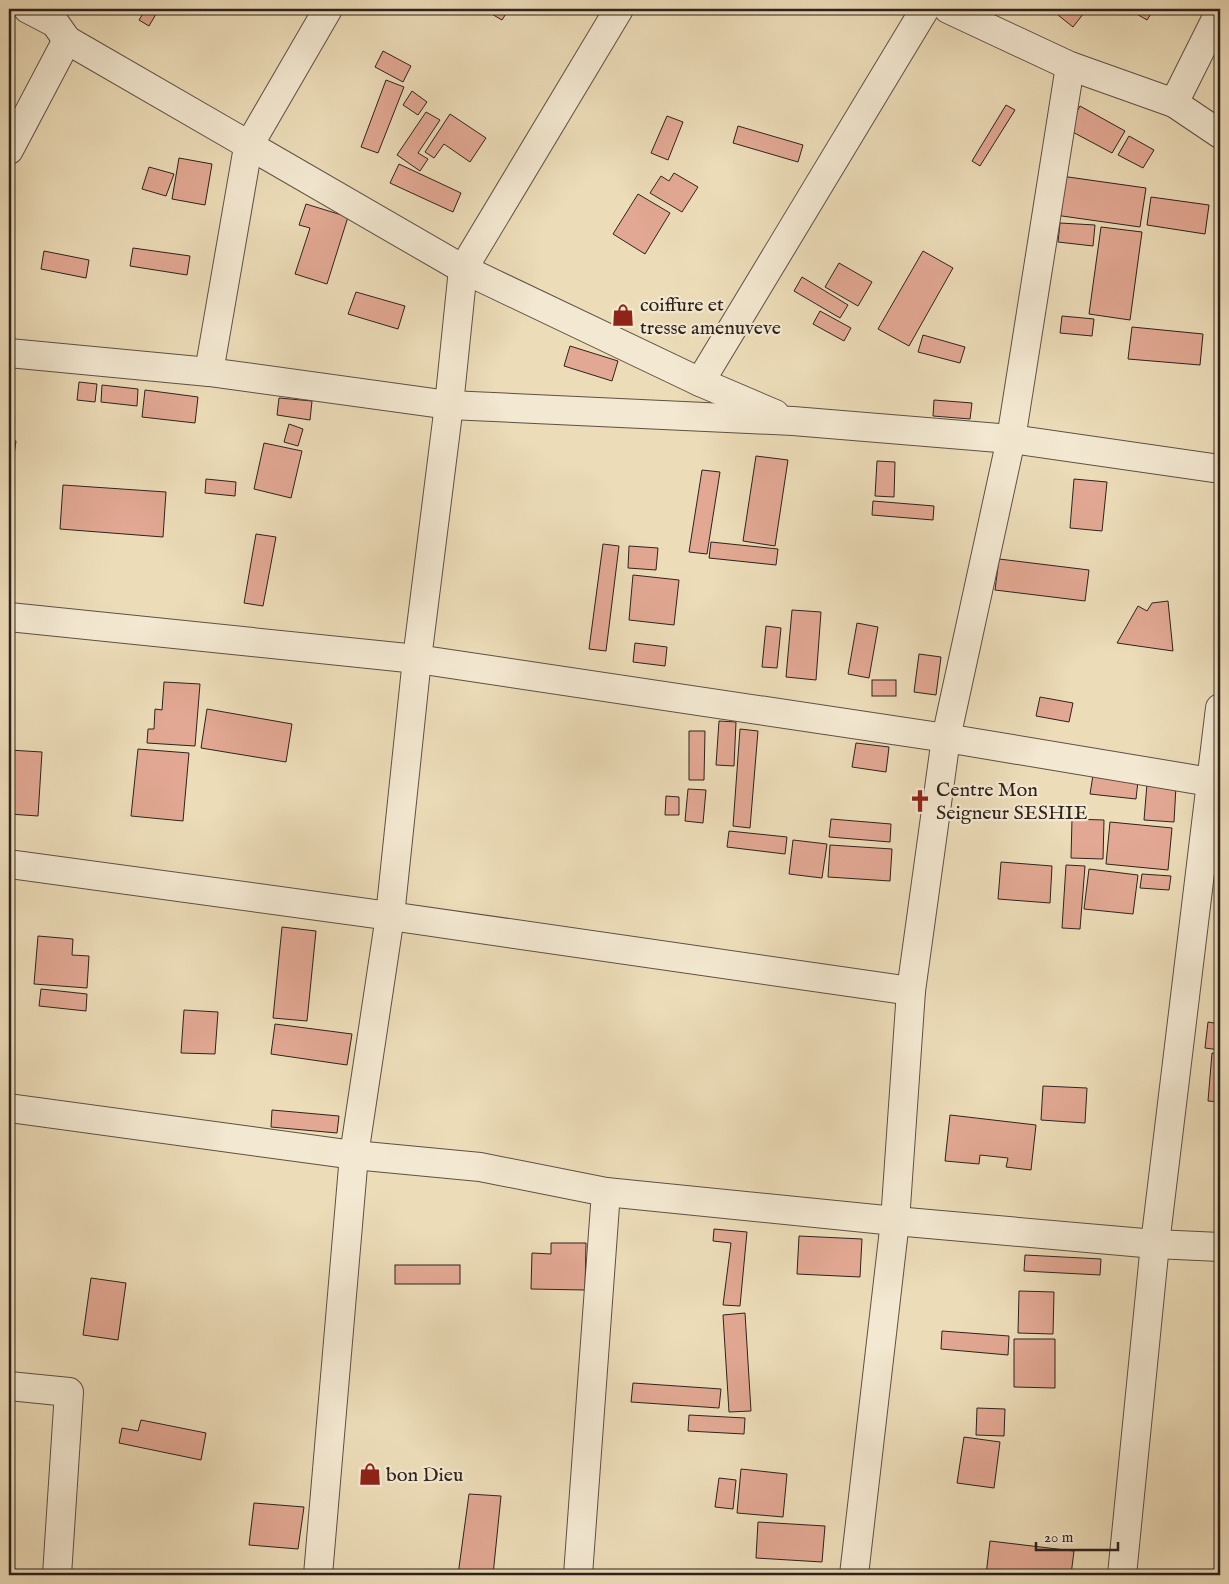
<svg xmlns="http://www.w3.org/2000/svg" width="1229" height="1584" viewBox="0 0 1229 1584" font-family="'IM FELL English',serif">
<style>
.building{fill:#e2a893;stroke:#2e221d}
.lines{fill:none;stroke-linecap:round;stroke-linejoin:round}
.minor-casing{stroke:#5e5044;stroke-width:30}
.minor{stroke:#f3e8d1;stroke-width:28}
.labels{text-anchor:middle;stroke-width:4.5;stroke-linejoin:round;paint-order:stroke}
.poi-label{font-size:20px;fill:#2e221d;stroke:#f3e8d1;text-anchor:start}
</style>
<rect width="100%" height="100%" fill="#ecdcb8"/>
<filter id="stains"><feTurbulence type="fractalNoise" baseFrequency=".004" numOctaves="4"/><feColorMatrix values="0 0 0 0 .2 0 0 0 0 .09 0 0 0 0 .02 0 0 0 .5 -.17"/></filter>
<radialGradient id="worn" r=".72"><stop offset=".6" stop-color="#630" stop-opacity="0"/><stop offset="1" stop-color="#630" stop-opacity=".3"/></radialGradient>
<g class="building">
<polygon points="146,9 159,9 149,26 139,20"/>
<polygon points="483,9 509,9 502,20"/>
<polygon points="1063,9 1087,9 1073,27 1058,15"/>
<polygon points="1128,9 1154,9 1147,20"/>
<polygon points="383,51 411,66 403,82 375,67"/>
<polygon points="386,80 404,87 378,153 361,147"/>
<polygon points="412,91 427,102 418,115 403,105"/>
<polygon points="1006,105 1015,110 980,166 972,161"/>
<polygon points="1080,106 1125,131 1112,153 1067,129"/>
<polygon points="426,112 440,120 418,153 428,159 420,171 397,155"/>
<polygon points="450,114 486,138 470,162 444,144 434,158 425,152"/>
<polygon points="667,116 683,122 668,160 651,153"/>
<polygon points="738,126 803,145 798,162 733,143"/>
<polygon points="1129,136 1154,150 1143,168 1118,155"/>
<polygon points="179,158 212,164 205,205 172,199"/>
<polygon points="399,164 461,193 453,212 390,183"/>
<polygon points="149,167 174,174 166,196 142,189"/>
<polygon points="674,173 698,187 682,212 650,193 661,176 669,181"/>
<polygon points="1061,176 1146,188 1140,227 1055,215"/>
<polygon points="638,194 670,213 645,254 613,234"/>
<polygon points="1151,197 1209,205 1205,234 1147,225"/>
<polygon points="306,204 348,217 327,284 295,274 310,228 299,225"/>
<polygon points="1060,223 1095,225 1093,246 1058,242"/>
<polygon points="1101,227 1142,232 1130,320 1089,314"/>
<polygon points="133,248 190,256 187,275 130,266"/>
<polygon points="44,251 89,260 86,278 41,269"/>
<polygon points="923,251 953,268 909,346 878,329"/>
<polygon points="839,263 872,282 858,306 825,287"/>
<polygon points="802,277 848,305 840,318 794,291"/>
<polygon points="356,292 405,306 398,329 348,314"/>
<polygon points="820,311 851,328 844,341 813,324"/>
<polygon points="1062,316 1094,319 1092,336 1060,333"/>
<polygon points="1132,327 1203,334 1200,365 1128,359"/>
<polygon points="923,335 965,347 960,363 918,352"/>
<polygon points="570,346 618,361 612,381 564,366"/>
<polygon points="79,382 97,384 95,402 77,400"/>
<polygon points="102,385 138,389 137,406 101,402"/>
<polygon points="145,390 198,397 195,423 142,417"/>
<polygon points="279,398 312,401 310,420 277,415"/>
<polygon points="934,400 972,403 970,419 933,416"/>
<polygon points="289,424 303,429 298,446 284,442"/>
<polygon points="9,440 16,441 11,477 9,477"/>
<polygon points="264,443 302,451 291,498 254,489"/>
<polygon points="756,456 788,460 775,546 743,541"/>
<polygon points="877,461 895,462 894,497 875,496"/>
<polygon points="702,470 720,472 707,554 689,552"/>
<polygon points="206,479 236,482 235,496 205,493"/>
<polygon points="1074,479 1107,482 1102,531 1070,528"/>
<polygon points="63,485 166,492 163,537 60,529"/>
<polygon points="873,501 934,506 933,520 872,515"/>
<polygon points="256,534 276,537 263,606 244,603"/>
<polygon points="711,542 778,549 776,565 709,558"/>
<polygon points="603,544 619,546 606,651 589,649"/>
<polygon points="629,546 658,548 656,570 628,568"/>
<polygon points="999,559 1089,570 1085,601 995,590"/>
<polygon points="633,575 679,580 674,625 629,620"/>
<polygon points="1168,601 1173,651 1117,643 1138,606 1147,611 1152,603"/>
<polygon points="792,610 821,612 816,680 786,677"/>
<polygon points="857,623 878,627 869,678 848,674"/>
<polygon points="766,626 781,628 777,668 762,667"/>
<polygon points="635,643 667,647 665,666 633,662"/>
<polygon points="919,654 941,657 936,695 914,692"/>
<rect x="872" y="680" width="24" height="16"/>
<polygon points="164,682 200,684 195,746 147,743 148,729 154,729 155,709 162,710"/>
<polygon points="1040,697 1073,703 1069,722 1036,716"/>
<polygon points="207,709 292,724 286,762 201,748"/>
<polygon points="719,721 736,722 734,766 716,765"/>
<polygon points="740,729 758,731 750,828 733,826"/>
<polygon points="689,731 705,731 704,780 689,780"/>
<polygon points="856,743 889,747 886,772 852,767"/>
<polygon points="138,749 189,753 183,821 131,816"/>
<polygon points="9,750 42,752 38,816 9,814"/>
<polygon points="1093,775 1138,781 1136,799 1090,794"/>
<polygon points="1147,784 1176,786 1174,822 1144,820"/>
<polygon points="688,789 706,790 703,823 685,821"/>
<polygon points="666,796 679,797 679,815 665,815"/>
<polygon points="831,819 891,824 890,842 829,837"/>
<polygon points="1072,819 1104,820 1103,859 1071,858"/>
<polygon points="1110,822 1172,828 1168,870 1106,864"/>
<polygon points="729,831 787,837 785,854 727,847"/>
<polygon points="793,840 827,844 822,878 789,874"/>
<polygon points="830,845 892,849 890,881 828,877"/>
<polygon points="1001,862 1052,866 1050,903 998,899"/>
<polygon points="1066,865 1085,866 1080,929 1062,928"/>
<polygon points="1089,869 1138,875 1133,914 1084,909"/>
<polygon points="1142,874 1171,876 1169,890 1140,888"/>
<polygon points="282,927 316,931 307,1021 273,1018"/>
<polygon points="38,936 73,939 72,955 89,956 87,988 34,984"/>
<polygon points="41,989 87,994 86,1011 39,1006"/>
<polygon points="184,1010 218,1012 215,1054 181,1053"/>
<polygon points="1208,1022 1220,1024 1220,1050 1205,1048"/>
<polygon points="275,1024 352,1034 347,1065 271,1054"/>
<polygon points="1212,1053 1220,1054 1220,1102 1208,1101"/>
<polygon points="1043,1086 1087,1088 1085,1123 1041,1120"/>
<polygon points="272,1110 339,1116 337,1133 271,1127"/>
<polygon points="950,1115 1036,1125 1031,1170 1006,1167 1008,1158 980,1155 979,1164 945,1161"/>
<polygon points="714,1229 747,1232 740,1306 723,1305 731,1243 713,1241"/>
<polygon points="799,1236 862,1239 860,1277 797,1274"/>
<polygon points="551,1243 586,1243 585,1290 531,1289 532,1253 551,1254"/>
<polygon points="1025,1255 1101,1259 1100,1275 1024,1271"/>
<rect x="395" y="1265" width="65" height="19"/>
<polygon points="91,1278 126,1283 118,1340 83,1335"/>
<polygon points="1019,1291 1054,1292 1053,1334 1018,1333"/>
<polygon points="745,1313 751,1411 729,1412 723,1315"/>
<polygon points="942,1331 1009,1336 1008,1355 941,1349"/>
<polygon points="1014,1339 1055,1339 1055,1388 1014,1387"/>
<polygon points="633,1383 721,1389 719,1408 631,1402"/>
<polygon points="977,1408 1005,1409 1004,1436 976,1435"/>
<polygon points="689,1415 745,1418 744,1434 688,1431"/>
<polygon points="141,1420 206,1433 201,1460 119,1443 122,1428 138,1431"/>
<polygon points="964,1437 1000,1442 994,1488 957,1483"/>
<polygon points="741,1469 787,1474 783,1517 737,1513"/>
<polygon points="719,1478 736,1480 733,1509 715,1507"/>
<polygon points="469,1494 501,1496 493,1575 458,1575"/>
<polygon points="254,1503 304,1507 298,1549 249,1545"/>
<polygon points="1217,1521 1220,1521 1220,1575 1214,1575"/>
<polygon points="758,1522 825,1526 822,1562 756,1558"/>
<polygon points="990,1541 1074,1551 1071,1575 986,1575"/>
</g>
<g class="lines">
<defs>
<g id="minor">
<polyline points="28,9 55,23 67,40 463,269 700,382 775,414"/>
<polyline points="948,9 1070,66 1174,103 1220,134"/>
<polyline points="1174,103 1220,11"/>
<polyline points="9,150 67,40"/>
<polyline points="9,353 209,372 449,405 793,421 1011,439 1220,469"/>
<polyline points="209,372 248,147 328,9"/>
<polyline points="700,382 925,9"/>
<polyline points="9,617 417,659 946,738 1210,782"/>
<polyline points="9,864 390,916 911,991"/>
<polyline points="9,1108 354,1155 480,1167 606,1192 895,1221 1155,1244 1220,1247"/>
<polyline points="9,1386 69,1392 57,1575"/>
<polyline points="318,1575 354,1155 390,916 417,659 449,405 463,269 619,9"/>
<polyline points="578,1575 606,1192"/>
<polyline points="854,1575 895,1221 911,991 946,738 1011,439 1070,66"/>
<polyline points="1122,1575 1155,1244 1220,708"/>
</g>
</defs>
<use href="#minor" class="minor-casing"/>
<use href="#minor" class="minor"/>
</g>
<defs>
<symbol id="shop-bare" viewBox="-9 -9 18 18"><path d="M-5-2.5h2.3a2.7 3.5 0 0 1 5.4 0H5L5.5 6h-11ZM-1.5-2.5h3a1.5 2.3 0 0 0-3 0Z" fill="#8f2418" stroke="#f3e8d1" stroke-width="2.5" paint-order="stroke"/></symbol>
<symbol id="church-bare" viewBox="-9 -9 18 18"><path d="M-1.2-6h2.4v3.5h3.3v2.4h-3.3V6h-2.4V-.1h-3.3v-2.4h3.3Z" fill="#8f2418" stroke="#f3e8d1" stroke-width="2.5" paint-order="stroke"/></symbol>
</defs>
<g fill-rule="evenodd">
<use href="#shop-bare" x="607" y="299" width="32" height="32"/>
<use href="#church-bare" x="904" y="785" width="32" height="32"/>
<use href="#shop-bare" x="354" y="1458" width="32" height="32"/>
</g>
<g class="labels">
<g class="poi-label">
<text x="640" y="311">coiffure et<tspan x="640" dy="23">tresse amenuveve</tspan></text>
<text x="936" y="796">Centre Mon<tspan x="936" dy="23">Seigneur SESHIE</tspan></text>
<text x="386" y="1481">bon Dieu</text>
</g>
</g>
<rect width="1229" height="1584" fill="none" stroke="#ecdcb8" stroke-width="30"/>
<rect x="10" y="10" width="1209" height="1564" fill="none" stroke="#2e221d" stroke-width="2.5"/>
<rect x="15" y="15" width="1199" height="1554" fill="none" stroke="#2e221d"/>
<path d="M1036 1542v8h82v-8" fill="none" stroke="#2e221d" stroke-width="2.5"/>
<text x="1044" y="1542" font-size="15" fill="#2e221d" stroke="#f3e8d1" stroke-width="4" paint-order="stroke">20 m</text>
<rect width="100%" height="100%" filter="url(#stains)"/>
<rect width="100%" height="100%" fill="url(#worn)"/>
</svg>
